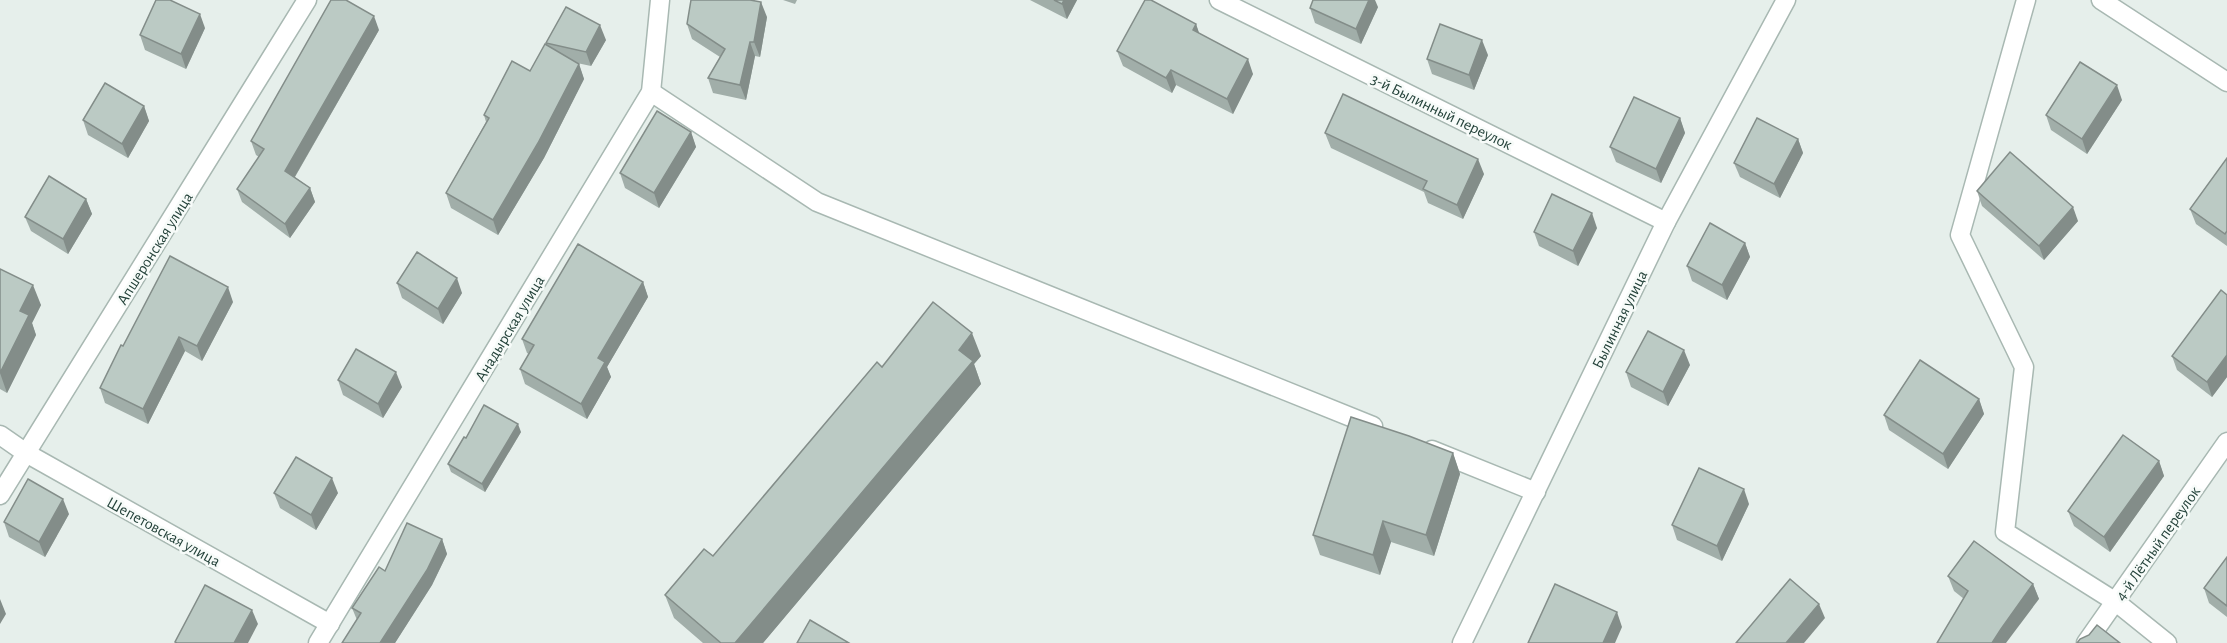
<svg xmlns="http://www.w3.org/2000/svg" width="2227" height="643" viewBox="0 0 2227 643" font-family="'Alegreya Sans',sans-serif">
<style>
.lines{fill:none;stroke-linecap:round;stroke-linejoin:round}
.minor-casing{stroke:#a8b8b2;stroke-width:21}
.minor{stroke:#fff;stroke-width:18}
.wall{fill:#a1aea9}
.shaded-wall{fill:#838d89}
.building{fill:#bbcac4;stroke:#838d89;stroke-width:1.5}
.labels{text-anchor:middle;stroke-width:5;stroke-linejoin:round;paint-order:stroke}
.street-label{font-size:16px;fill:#24423a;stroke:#f7fbf9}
</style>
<rect width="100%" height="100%" fill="#e6efeb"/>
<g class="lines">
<defs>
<g id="minor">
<polyline points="1219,0 1666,222"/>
<polyline points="2026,0 1960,235 2024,367 2005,532 2116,602 2167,643"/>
<polyline points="2101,0 2227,82"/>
<polyline points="651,92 817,202 1373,426"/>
<polyline points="0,435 26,453 330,624"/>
<polyline points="1432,450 1536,492"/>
<polyline points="0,495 307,0"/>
<polyline points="318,643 651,92 660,0"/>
<polyline points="1462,643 1666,222 1786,0"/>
<polyline points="2086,643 2227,442"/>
</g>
</defs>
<use href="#minor" class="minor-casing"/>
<use href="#minor" class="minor"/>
</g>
<g class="wall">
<polygon points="783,0 797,0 795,4"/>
<polygon points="1030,0 1077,0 1067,19"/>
<polygon points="1378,7 1361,44 1315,23 1310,8"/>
<polygon points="767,17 760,57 755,56 746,100 713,93 708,78 720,57 692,39 687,24"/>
<polygon points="1196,24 1199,33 1253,74 1233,114 1176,85 1172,93 1123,66 1117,51"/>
<polygon points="205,28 186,69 145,50 140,35"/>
<polygon points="379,30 295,177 310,188 315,202 290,238 242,202 237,189 259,157 256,155 251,141"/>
<polygon points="606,40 591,66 577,63 579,64 584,79 544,158 498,235 451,208 446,193 486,122 484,115 530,71 546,45 546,43"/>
<polygon points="1488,55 1474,90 1432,74 1427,59"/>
<polygon points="2122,100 2087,154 2051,130 2046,115"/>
<polygon points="144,106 149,121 128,158 88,135 83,120"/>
<polygon points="1680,118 1685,133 1661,183 1616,162 1610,147"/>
<polygon points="691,132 696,147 659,208 625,188 620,173"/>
<polygon points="1325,133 1484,174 1463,219 1428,203 1424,192 1331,148"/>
<polygon points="1798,139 1803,153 1780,198 1740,177 1734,163"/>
<polygon points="2227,158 2227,246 2196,224 2190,209"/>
<polygon points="1977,191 2078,221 2044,260 1982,206"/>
<polygon points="86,199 92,214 68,254 31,231 25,217"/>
<polygon points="1597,228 1578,266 1539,246 1534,232"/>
<polygon points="1745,243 1750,257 1727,300 1692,281 1687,266"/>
<polygon points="0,269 41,305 32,323 36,335 7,393 0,389"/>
<polygon points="643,282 648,297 607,367 611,377 587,419 525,384 520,369 529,354 527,353 522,339"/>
<polygon points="397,283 462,293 443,324 402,298"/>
<polygon points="2227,295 2227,377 2212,397 2177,370 2172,356"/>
<polygon points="233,302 202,361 185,351 148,424 105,403 100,388 123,346"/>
<polygon points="981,356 974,364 981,384 763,643 703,643 674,618 665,595 713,556 882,367"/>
<polygon points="1690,365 1668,406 1631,387 1626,372"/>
<polygon points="338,380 402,387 383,418 343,395"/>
<polygon points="1979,399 1984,414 1948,469 1889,430 1884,415"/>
<polygon points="521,432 485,492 451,472 448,464 466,438"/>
<polygon points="1453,453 1460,474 1434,556 1391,542 1380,575 1320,555 1313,535"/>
<polygon points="2159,461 2164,476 2110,552 2074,526 2068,511"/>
<polygon points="274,493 338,493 316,530 280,508"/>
<polygon points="1749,504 1722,561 1677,540 1672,525"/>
<polygon points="69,514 45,557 9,537 4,522"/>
<polygon points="442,539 447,554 432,585 395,643 342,643 357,620 352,608 385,571"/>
<polygon points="2227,557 2227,617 2209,603 2204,588"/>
<polygon points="1948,576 2033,584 2039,599 1964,599 1954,591"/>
</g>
<g class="shaded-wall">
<polygon points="1064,0 1077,0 1067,19 1062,4"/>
<polygon points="1369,0 1375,0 1378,7 1361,44 1356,29"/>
<polygon points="761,2 767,17 760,57 754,42"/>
<polygon points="200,14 205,28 186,69 181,54"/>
<polygon points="374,16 379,30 290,185 285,171"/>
<polygon points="1196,24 1201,39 1193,30"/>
<polygon points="600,25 606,40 591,66 586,52"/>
<polygon points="1482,40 1488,55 1474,90 1469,75"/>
<polygon points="750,42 755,56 746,100 740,85"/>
<polygon points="1248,59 1253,74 1233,114 1227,99"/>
<polygon points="579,64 584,79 544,158 498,235 493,220"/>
<polygon points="1171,70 1176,85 1172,93 1166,78"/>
<polygon points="2117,85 2122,100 2087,154 2082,139"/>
<polygon points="144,106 149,121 128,158 122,144"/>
<polygon points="1680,118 1685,133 1661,183 1656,169"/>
<polygon points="691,132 696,147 659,208 654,193"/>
<polygon points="1798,139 1803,153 1780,198 1774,184"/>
<polygon points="1478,159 1484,174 1463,219 1457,205"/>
<polygon points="310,188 315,202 290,238 285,224"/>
<polygon points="86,199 92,214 68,254 63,239"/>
<polygon points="2073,207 2078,221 2044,260 2039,246"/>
<polygon points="1592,213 1597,228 1578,266 1573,251"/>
<polygon points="1745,243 1750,257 1727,300 1722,285"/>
<polygon points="457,278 462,293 443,324 438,309"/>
<polygon points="643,282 648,297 607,367 611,377 587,419 581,404 598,358"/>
<polygon points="33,285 41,305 32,323 36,335 7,393 0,373 20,311"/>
<polygon points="228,287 233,302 202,361 197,346"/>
<polygon points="972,333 981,356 974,364 981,384 763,643 735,643"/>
<polygon points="179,337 185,351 148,424 143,409"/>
<polygon points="1684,350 1690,365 1668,406 1663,392"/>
<polygon points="2227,355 2227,377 2212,397 2207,382"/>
<polygon points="396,372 402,387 383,418 378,404"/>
<polygon points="1979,399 1984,414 1948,469 1943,454"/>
<polygon points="518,424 521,432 485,492 482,484"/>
<polygon points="1453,453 1460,474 1434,556 1426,535"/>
<polygon points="2159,461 2164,476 2110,552 2104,537"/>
<polygon points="332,478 338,493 316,530 311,515"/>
<polygon points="1744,489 1749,504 1722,561 1717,546"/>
<polygon points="63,499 69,514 45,557 39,542"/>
<polygon points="1383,521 1391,542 1380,575 1373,555"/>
<polygon points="442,539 447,554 432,585 395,643 380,643"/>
<polygon points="2033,584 2039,599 2006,643 1992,643 2001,629"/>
<polygon points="0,599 6,614 0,624"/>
<polygon points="1819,604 1825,618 1804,643 1786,643"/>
<polygon points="252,610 258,624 248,643 234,643"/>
<polygon points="1617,612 1622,627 1615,643 1603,643"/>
</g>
<g class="building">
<polygon points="156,0 170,0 200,14 181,54 140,35"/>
<polygon points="331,0 346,0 374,16 285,171 310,188 285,224 237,189 264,149 251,141"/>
<polygon points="691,0 750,0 761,2 754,42 750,42 740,85 708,78 725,49 687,24"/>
<polygon points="1054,0 1064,0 1062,4"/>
<polygon points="1145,0 1151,0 1196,24 1193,30 1248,59 1227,99 1171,70 1166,78 1117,51"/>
<polygon points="1313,0 1369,0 1356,29 1310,8"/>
<polygon points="566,7 600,25 586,52 546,43"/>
<polygon points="1440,24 1482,40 1469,75 1427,59"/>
<polygon points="545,44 579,64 538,143 493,220 446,193 489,118 484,115 512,61 530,71"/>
<polygon points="2080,62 2117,85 2082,139 2046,115"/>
<polygon points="105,83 144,106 122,144 83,120"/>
<polygon points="1343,94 1478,159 1457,205 1423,189 1427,181 1325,133"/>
<polygon points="1634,97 1680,118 1656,169 1610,147"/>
<polygon points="657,111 691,132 654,193 620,173"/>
<polygon points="1757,118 1798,139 1774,184 1734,163"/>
<polygon points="2010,152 2073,207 2039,246 1977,191"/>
<polygon points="2227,158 2227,231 2225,234 2190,209"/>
<polygon points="49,176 86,199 63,239 25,217"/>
<polygon points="1552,194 1592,213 1573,251 1534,232"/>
<polygon points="1710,223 1745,243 1722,285 1687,266"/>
<polygon points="578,244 643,282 598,358 605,362 581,404 520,369 534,345 522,339"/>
<polygon points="417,252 457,278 438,309 397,283"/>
<polygon points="170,256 228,287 197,346 179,337 143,409 100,388 121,345 123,346"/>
<polygon points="0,269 33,285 20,311 29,315 0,373"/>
<polygon points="2221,290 2227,295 2227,355 2207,382 2172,356"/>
<polygon points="933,302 972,333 959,350 973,361 735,643 721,643 665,595 704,549 713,556 877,362 882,367"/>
<polygon points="1648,331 1684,350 1663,392 1626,372"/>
<polygon points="356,349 396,372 378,404 338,380"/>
<polygon points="1920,360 1979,399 1943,454 1884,415"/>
<polygon points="484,405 518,424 482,484 448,464 464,437 466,438"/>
<polygon points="1351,417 1409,436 1453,453 1426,535 1383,521 1373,555 1313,535"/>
<polygon points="2123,435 2159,461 2104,537 2068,511"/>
<polygon points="296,457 332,478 311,515 274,493"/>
<polygon points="1699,468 1744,489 1717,546 1672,525"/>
<polygon points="28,479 63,499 39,542 4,522"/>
<polygon points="407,523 442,539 427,570 380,643 342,643 361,613 352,608 379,567 385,571"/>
<polygon points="1974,541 2033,584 2001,629 1992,643 1937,643 1968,591 1948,576"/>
<polygon points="2227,557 2227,606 2204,588"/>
<polygon points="1790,579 1819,604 1786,643 1736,643"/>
<polygon points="1555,584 1617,612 1603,643 1528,643"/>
<polygon points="205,585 252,610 234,643 177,643 175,642"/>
<polygon points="810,620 849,643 797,643"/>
<polygon points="2097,625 2120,643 2077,643 2080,639 2089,635"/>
</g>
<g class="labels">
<g class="street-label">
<text transform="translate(1442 111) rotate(26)" y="6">3-й Былинный переулок</text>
<text transform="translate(154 248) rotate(-58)" y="6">Апшеронская улица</text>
<text transform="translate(1619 319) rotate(-64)" y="6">Былинная улица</text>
<text transform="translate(509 328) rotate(-59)" y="6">Анадырская улица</text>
<text transform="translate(164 531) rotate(29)" y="6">Шепетовская улица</text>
<text transform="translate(2157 543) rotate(-55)" y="6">4-й Лётный переулок</text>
</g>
</g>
</svg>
